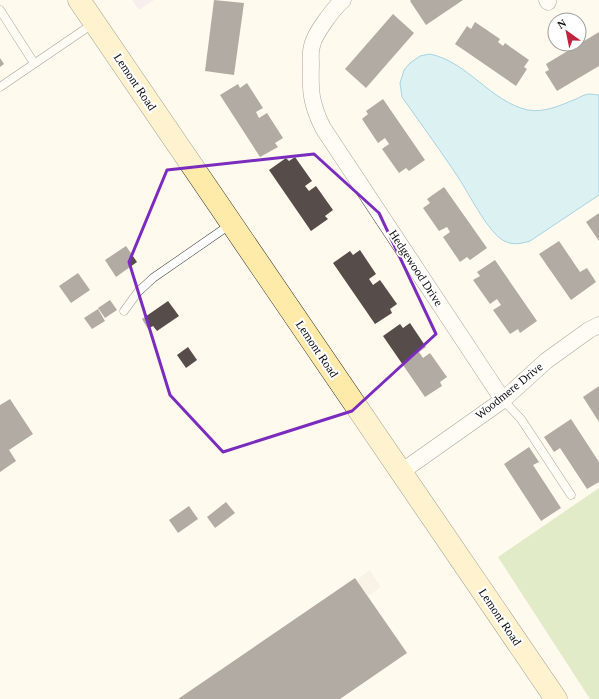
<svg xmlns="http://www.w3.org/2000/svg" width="599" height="699" viewBox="0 0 599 699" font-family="Georgia,serif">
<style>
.industrial{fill:#eae2ec}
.forest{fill:#beda97}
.plaza{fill:#efe8dd}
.water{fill:#b2e6f6;stroke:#39a5ce}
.building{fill:#564d4a}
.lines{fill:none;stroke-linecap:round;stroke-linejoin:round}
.lane-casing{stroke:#404040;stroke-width:9}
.street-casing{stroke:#404040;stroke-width:17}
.secondary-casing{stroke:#2f2f2f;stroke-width:23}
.lane{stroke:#fff;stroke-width:8}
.street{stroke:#fff;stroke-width:16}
.secondary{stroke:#ffeba9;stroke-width:22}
.marked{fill:none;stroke:#7b2cbf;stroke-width:3;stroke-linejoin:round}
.labels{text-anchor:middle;stroke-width:4;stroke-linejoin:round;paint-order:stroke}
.street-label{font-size:12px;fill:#0d0d0d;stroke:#fff}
</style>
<rect width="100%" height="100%" fill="#fff9ee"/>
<polygon class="industrial" points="132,0 154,0 139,10"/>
<polygon class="forest" points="599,488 599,699 590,699 498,557"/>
<polygon class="plaza" points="370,570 381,587 368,596 357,580"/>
<path class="water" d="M430 54C468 62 491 102 528 110 545 113 561 105 576 99 580 97 585 94 590 94 593 94 596 95 599 95V195L530 241C520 244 511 246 501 239 486 228 469 194 458 177 440 150 421 124 402 97L400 83 404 70 410 63 420 56Z"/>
<g class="building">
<polygon points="214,0 244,3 234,75 205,71"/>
<polygon points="411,0 463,0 426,25 410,1"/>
<polygon points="393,14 414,33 366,88 345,69"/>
<polygon points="475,22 500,39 498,42 503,46 505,43 529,60 524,67 527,69 516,86 455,44 467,26 471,29"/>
<polygon points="599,32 599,66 557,91 545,72 549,70 546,64"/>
<polygon points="0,58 4,64 0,67"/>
<polygon points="247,83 263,108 256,112 259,118 267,113 283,138 275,143 278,147 260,157 220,95 238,84 240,88"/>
<polygon points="383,99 425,160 409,171 406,168 399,173 382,149 389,144 385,138 378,143 362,119 368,114 366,111"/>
<polygon points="295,157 312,181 305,186 309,191 316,186 333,210 325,216 328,219 311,231 269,170 286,158 289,161"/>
<polygon points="444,187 487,248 470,260 467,257 460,262 443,237 450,232 447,227 439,231 423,208 430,203 427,199"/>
<polygon points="599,213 599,241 586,222"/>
<polygon points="559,241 580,272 587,268 596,282 571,300 539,254"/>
<polygon points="126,246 137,262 116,277 105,260"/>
<polygon points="360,250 376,274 369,279 373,285 380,280 397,304 390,309 392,313 375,324 333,263 350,251 353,255"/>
<polygon points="495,260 537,321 520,333 518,329 510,334 493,310 501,305 497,299 490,304 473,280 480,276 477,272"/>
<polygon points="78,273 90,290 71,303 59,286"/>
<polygon points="110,300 117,310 105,318 98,308"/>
<polygon points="168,301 179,316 157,331 153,326 148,329 142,319"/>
<polygon points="98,309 105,321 92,329 84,318"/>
<polygon points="410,323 426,347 419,352 423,358 430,353 447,377 440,382 442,386 425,397 383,336 400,324 403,328"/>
<polygon points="188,347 197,360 186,368 177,355"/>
<polygon points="599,386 599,422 583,397"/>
<polygon points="10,399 33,434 9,450 16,461 0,472 0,405"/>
<polygon points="571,419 599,462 599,482 587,489 560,448 554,452 544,437"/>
<polygon points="529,447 539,462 533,465 561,508 541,521 504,464"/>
<polygon points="226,502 235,513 215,528 207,517"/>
<polygon points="189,506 198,519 178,533 169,520"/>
<polygon points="355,578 407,653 340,699 178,699"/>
</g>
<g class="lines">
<defs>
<g id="lane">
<polyline points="0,10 34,63"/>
<polyline points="0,87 94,23"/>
<polyline points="124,311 138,292 153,278 231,224"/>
<polyline points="503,400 521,419 571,495"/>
</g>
<g id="street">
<path d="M343 0C334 8 314 34 312 46 310 52 311 59 311 65 310 91 311 104 323 128L503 400"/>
<polyline points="547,0 548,2"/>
<polyline points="401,472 503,400 546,361 589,330 599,325"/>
</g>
<polyline id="secondary" points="79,0 556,699"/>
</defs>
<use href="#lane" class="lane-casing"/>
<use href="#street" class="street-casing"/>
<use href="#secondary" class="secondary-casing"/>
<use href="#lane" class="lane"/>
<use href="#street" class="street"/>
<use href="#secondary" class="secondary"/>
</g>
<path d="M0 0H599V699H0ZM314 154 379 213 436 334 352 411 223 452 170 395 129 262 167 170Z" fill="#fff9ee" fill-opacity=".55" fill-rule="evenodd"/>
<path class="marked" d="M314 154 379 213 436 334 352 411 223 452 170 395 129 262 167 170Z"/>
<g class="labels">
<g class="street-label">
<text transform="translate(135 82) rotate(56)" y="4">Lemont Road</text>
<text transform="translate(416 268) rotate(57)" y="4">Hedgewood Drive</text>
<text transform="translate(317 349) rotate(56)" y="4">Lemont Road</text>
<text transform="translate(509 391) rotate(-39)" y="4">Woodmere Drive</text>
<text transform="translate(500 617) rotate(56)" y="4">Lemont Road</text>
</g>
</g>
<g transform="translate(567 32) rotate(327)"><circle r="19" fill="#ffffff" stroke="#9e9e9e"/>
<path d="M0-3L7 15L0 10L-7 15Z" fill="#be243f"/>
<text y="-6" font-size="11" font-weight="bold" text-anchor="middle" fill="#0d0d0d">N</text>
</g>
</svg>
